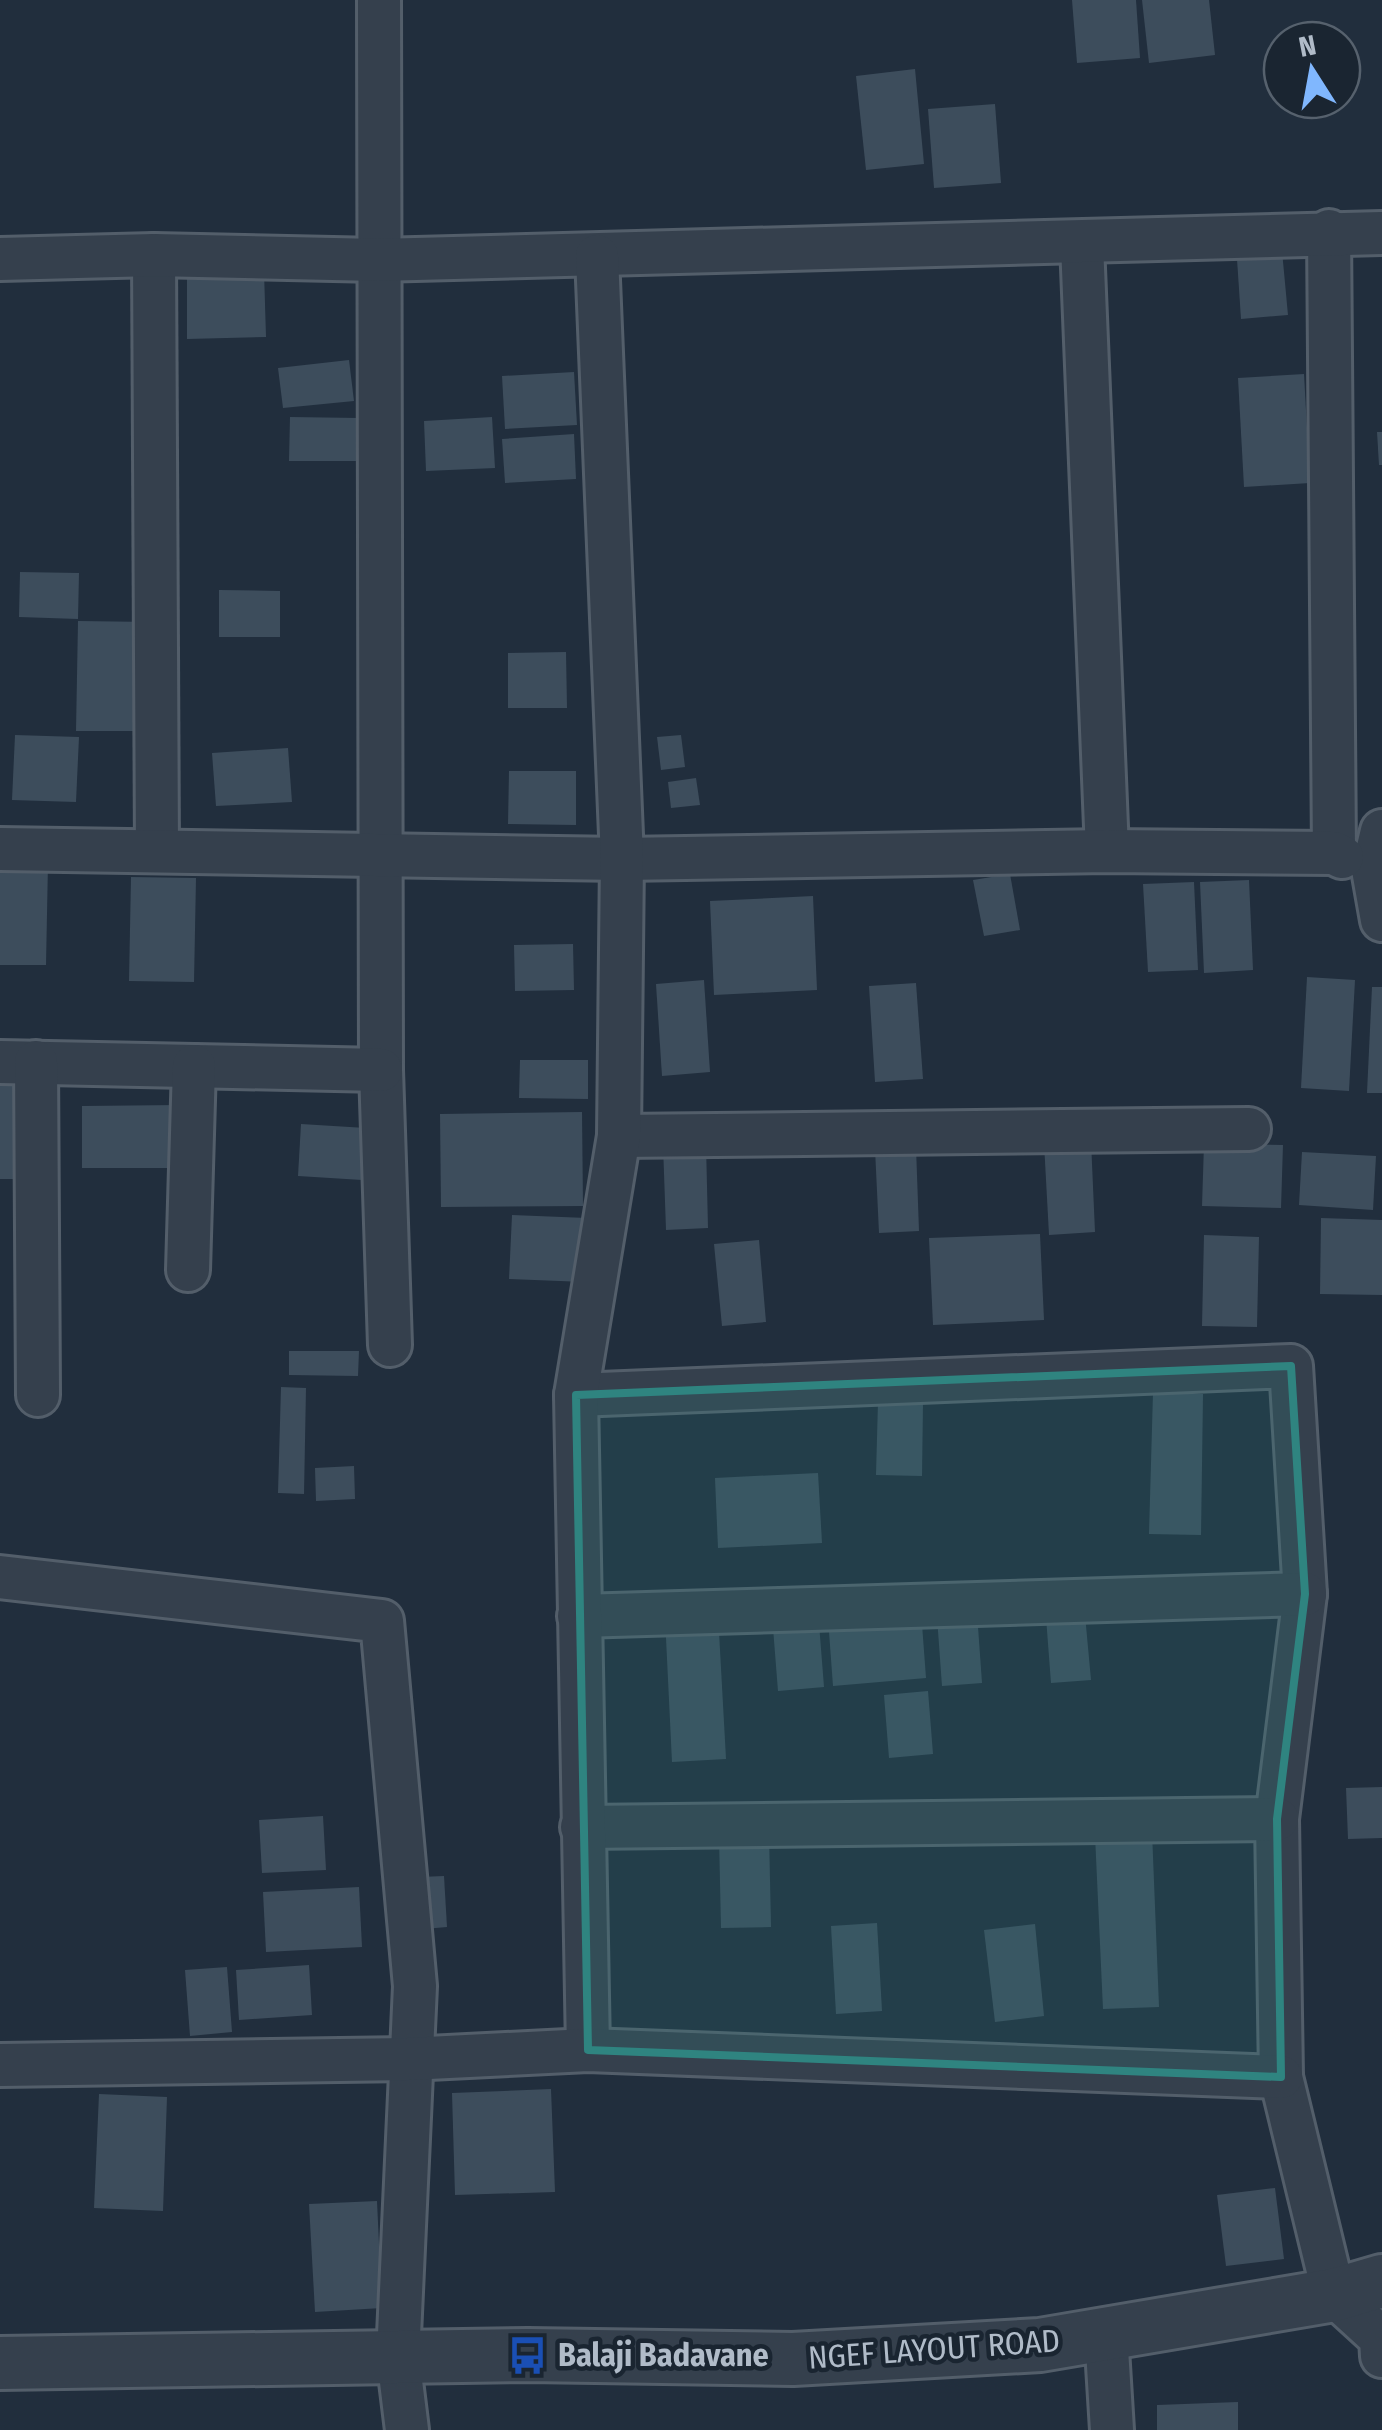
<svg xmlns="http://www.w3.org/2000/svg" width="1382" height="2430" viewBox="0 0 1382 2430" font-family="'Fira Sans Condensed',sans-serif">
<style>
.building{fill:#3d4d5c}
.lines{fill:none;stroke-linecap:round;stroke-linejoin:round}
.minor-casing{stroke:#535e6a;stroke-width:48}
.tertiary-casing{stroke:#535e6a;stroke-width:58}
.minor{stroke:#35404d;stroke-width:42}
.tertiary{stroke:#35404d;stroke-width:52}
.marked{fill:#2f8480;fill-opacity:0.2;stroke:#2f8480;stroke-width:8;stroke-linejoin:round}
.labels{text-anchor:middle;stroke-width:9;stroke-linejoin:round;paint-order:stroke}
.street-label{font-size:32px;fill:#b0bbc8;stroke:#1a2531}
.poi-label{font-size:32px;font-weight:bold;fill:#b0bbc8;stroke:#1a2531;text-anchor:start}
</style>
<rect width="100%" height="100%" fill="#212e3d"/>
<g class="building">
<polygon points="1072,0 1136,0 1140,58 1077,63"/>
<polygon points="1142,0 1209,0 1215,55 1149,63"/>
<polygon points="915,69 924,164 866,170 856,76"/>
<polygon points="995,104 1001,183 934,188 928,109"/>
<polygon points="1281,240 1288,315 1241,319 1236,244"/>
<polygon points="264,271 266,337 187,339 187,273"/>
<polygon points="349,360 354,401 283,408 278,368"/>
<polygon points="574,372 577,425 505,429 502,376"/>
<polygon points="1304,374 1310,483 1244,487 1238,378"/>
<polygon points="290,417 359,418 359,461 289,461"/>
<polygon points="492,417 495,468 426,471 424,421"/>
<polygon points="1377,432 1382,432 1382,465 1379,465"/>
<polygon points="574,434 576,479 505,483 502,439"/>
<polygon points="20,572 79,573 78,619 19,617"/>
<polygon points="219,590 280,591 280,637 219,637"/>
<polygon points="78,621 152,622 150,731 76,731"/>
<polygon points="566,652 567,708 508,708 508,653"/>
<polygon points="15,735 79,737 76,802 12,800"/>
<polygon points="681,735 685,767 661,770 657,737"/>
<polygon points="288,748 292,802 216,806 212,753"/>
<polygon points="509,771 576,771 576,825 508,824"/>
<polygon points="696,778 700,805 671,808 668,782"/>
<polygon points="0,862 48,863 46,965 0,965"/>
<polygon points="1010,874 1020,930 984,936 973,880"/>
<polygon points="131,877 196,878 194,982 129,981"/>
<polygon points="1249,880 1253,970 1204,973 1200,882"/>
<polygon points="1194,882 1198,970 1148,972 1143,884"/>
<polygon points="813,896 817,990 714,995 710,901"/>
<polygon points="573,944 574,990 515,991 514,945"/>
<polygon points="1307,977 1355,980 1349,1091 1301,1088"/>
<polygon points="704,980 710,1072 662,1076 656,984"/>
<polygon points="916,983 923,1079 875,1082 869,986"/>
<polygon points="1372,987 1382,987 1382,1093 1367,1093"/>
<polygon points="520,1060 588,1060 588,1099 519,1098"/>
<polygon points="18,1077 20,1179 0,1179 0,1078"/>
<polygon points="179,1105 179,1168 82,1168 82,1106"/>
<polygon points="582,1112 583,1206 441,1207 440,1114"/>
<polygon points="301,1124 366,1128 362,1180 298,1176"/>
<polygon points="1091,1141 1095,1232 1049,1235 1044,1143"/>
<polygon points="706,1144 708,1228 666,1230 663,1145"/>
<polygon points="1204,1144 1283,1145 1281,1208 1202,1206"/>
<polygon points="916,1147 919,1231 879,1233 875,1149"/>
<polygon points="1302,1152 1376,1156 1373,1210 1299,1205"/>
<polygon points="512,1215 587,1218 585,1282 509,1279"/>
<polygon points="1321,1218 1382,1220 1382,1295 1320,1294"/>
<polygon points="1040,1234 1044,1320 933,1325 929,1238"/>
<polygon points="1204,1235 1259,1237 1257,1327 1202,1326"/>
<polygon points="759,1240 766,1322 722,1326 714,1244"/>
<polygon points="289,1351 359,1351 358,1376 289,1375"/>
<polygon points="281,1387 306,1388 304,1494 278,1493"/>
<polygon points="1153,1393 1203,1394 1201,1535 1149,1534"/>
<polygon points="878,1402 923,1402 922,1476 876,1475"/>
<polygon points="354,1466 355,1499 316,1501 315,1468"/>
<polygon points="818,1473 822,1543 718,1548 715,1478"/>
<polygon points="818,1611 824,1687 778,1691 772,1615"/>
<polygon points="921,1611 926,1678 833,1686 828,1618"/>
<polygon points="977,1613 982,1683 942,1686 937,1617"/>
<polygon points="718,1614 726,1759 672,1762 665,1617"/>
<polygon points="1085,1615 1091,1680 1051,1683 1046,1617"/>
<polygon points="928,1691 933,1754 889,1758 884,1695"/>
<polygon points="1382,1787 1382,1838 1348,1839 1346,1788"/>
<polygon points="323,1816 326,1870 262,1873 259,1820"/>
<polygon points="1152,1832 1159,2007 1103,2009 1095,1835"/>
<polygon points="769,1834 771,1927 721,1928 719,1836"/>
<polygon points="444,1876 447,1927 424,1929 420,1877"/>
<polygon points="359,1887 362,1947 266,1952 263,1892"/>
<polygon points="877,1923 882,2011 836,2014 831,1926"/>
<polygon points="1035,1924 1044,2016 995,2022 984,1930"/>
<polygon points="309,1965 312,2015 239,2020 236,1970"/>
<polygon points="227,1967 232,2032 190,2036 185,1970"/>
<polygon points="551,2089 555,2192 455,2195 452,2093"/>
<polygon points="99,2094 167,2097 163,2211 94,2208"/>
<polygon points="1275,2188 1284,2259 1226,2266 1217,2195"/>
<polygon points="377,2201 382,2308 315,2312 309,2204"/>
<polygon points="1238,2402 1238,2430 1157,2430 1157,2405"/>
</g>
<g class="lines">
<defs>
<g id="minor">
<polyline points="379,0 381,1070 390,1345"/>
<polyline points="1329,231 1334,853"/>
<polyline points="1082,244 1107,851"/>
<polyline points="154,255 157,851"/>
<polyline points="0,259 154,255 378,260 1382,233"/>
<polyline points="1382,831 1373,869 1382,920"/>
<polyline points="0,849 622,859 1107,851 1334,853 1342,857"/>
<polyline points="0,1062 381,1070"/>
<polyline points="36,1062 38,1395"/>
<polyline points="619,1136 1249,1129"/>
<polyline points="188,1270 194,1066"/>
<polyline points="576,1395 1291,1366 1305,1594 1277,1819 1281,2077 1334,2295 1381,2338 1382,2356"/>
<polyline points="0,1577 382,1621 415,1986 398,2357 407,2430"/>
<polyline points="579,1616 1305,1594"/>
<polyline points="582,1827 1277,1819"/>
<polyline points="588,2050 576,1395 619,1136 622,859 597,256"/>
<polyline points="0,2065 408,2059 588,2050 1281,2077"/>
<polyline points="1106,2333 1112,2430"/>
</g>
<polyline id="tertiary" points="0,2363 528,2355 793,2359 1040,2345 1334,2295 1382,2281"/>
</defs>
<use href="#minor" class="minor-casing"/>
<use href="#tertiary" class="tertiary-casing"/>
<use href="#minor" class="minor"/>
<use href="#tertiary" class="tertiary"/>
</g>
<path class="marked" d="M1291 1366 1305 1594 1277 1819 1281 2077 588 2050 576 1395Z"/>
<defs>
<symbol id="bus-bare" viewBox="-9 -9 18 18"><path d="M-5-6H5V4H4V6H2V4H-2V6H-4V4H-5ZM-3.5-4V0h7V-4ZM-3.5 1.2v1.5H-2V1.2ZM2 1.2v1.5H3.5V1.2Z" fill="#1a4fb4" stroke="#1a2531" stroke-width="2.5" paint-order="stroke"/></symbol>
</defs>
<g fill-rule="evenodd">
<use href="#bus-bare" x="500" y="2328" width="55" height="55"/>
</g>
<g class="labels">
<g class="street-label">
<text transform="translate(934 2349) rotate(-4)" y="11">NGEF LAYOUT ROAD</text>
</g>
<g class="poi-label">
<text x="558" y="2366">Balaji Badavane</text>
</g>
</g>
<g transform="translate(1312 70) rotate(349)"><circle r="48" fill="#1a2531" stroke="#56616d" stroke-width="2.5"/>
<path d="M0-8L18 38L0 25L-18 38Z" fill="#80b7fe"/>
<text y="-15" font-size="28" font-weight="bold" text-anchor="middle" fill="#b0bbc8">N</text>
</g>
</svg>
